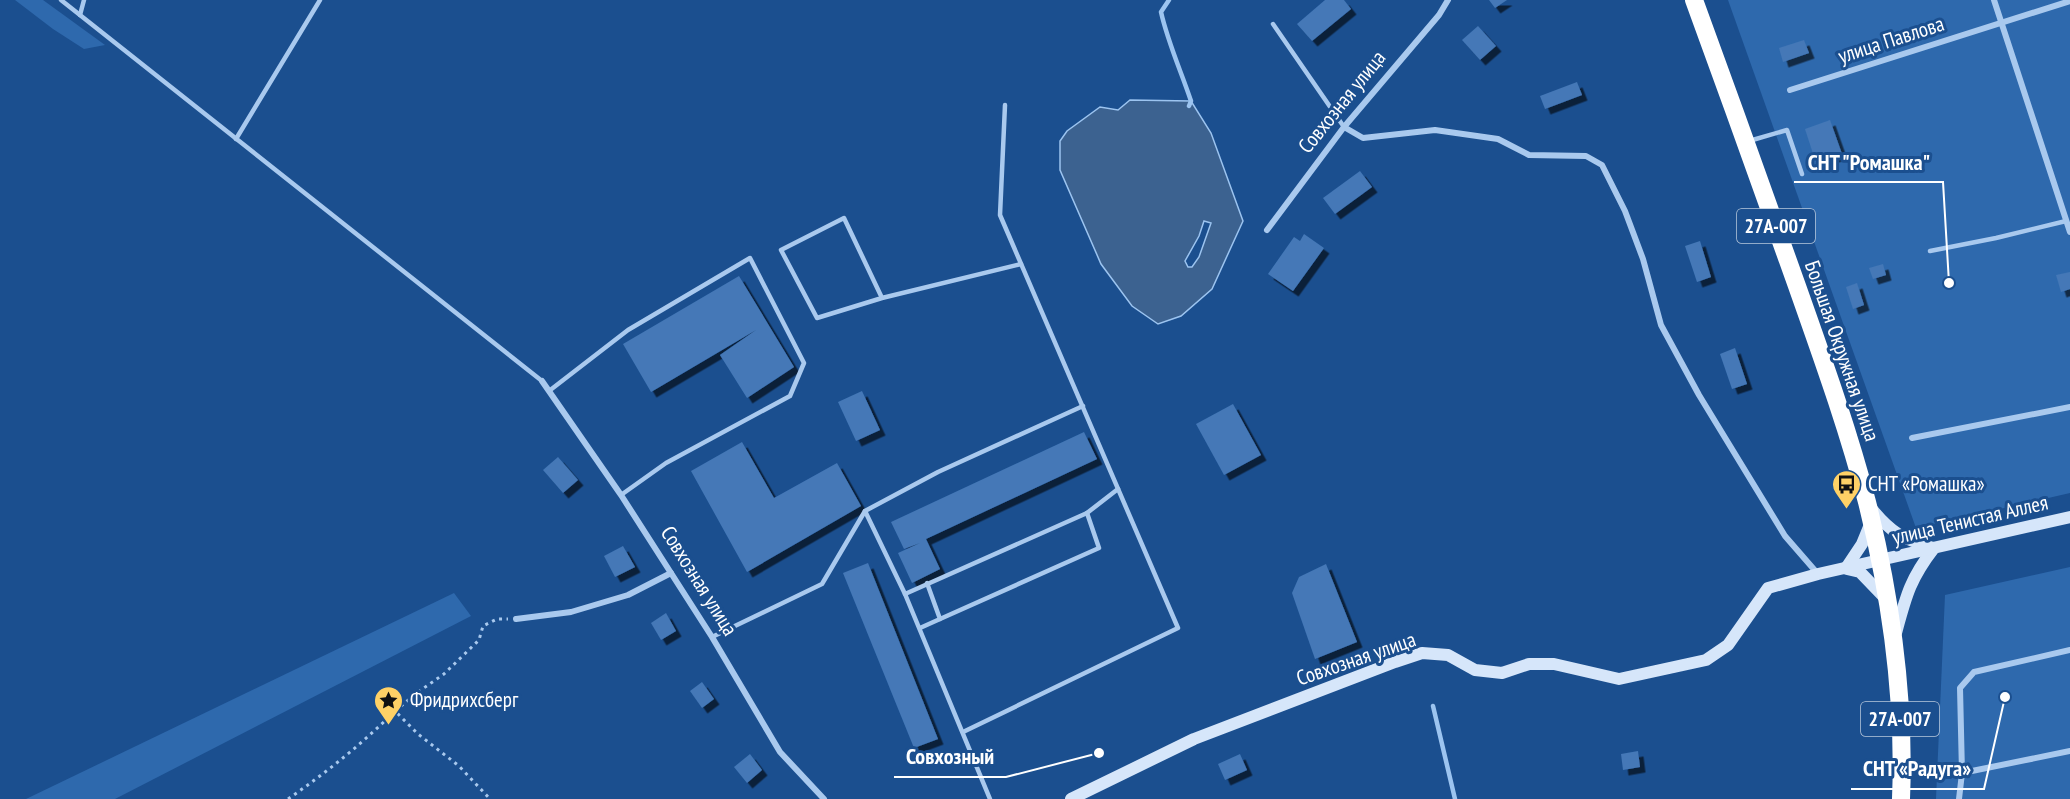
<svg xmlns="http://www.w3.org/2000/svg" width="2070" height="799" viewBox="0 0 2070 799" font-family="'PT Sans Narrow',sans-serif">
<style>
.green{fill:#2e69ad}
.water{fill:#3c6290;stroke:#9cc4f0;stroke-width:1.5;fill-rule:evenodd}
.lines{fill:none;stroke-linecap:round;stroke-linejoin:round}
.stream{stroke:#9cc4f0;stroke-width:4.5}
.building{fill:#4478b7;filter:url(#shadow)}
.path{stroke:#a9c9ee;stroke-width:3;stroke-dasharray:3 4.5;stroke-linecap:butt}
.lane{stroke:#a9c9ee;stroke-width:4.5}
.street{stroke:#a9c9ee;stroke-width:6}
.secondary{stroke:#d6e6fa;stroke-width:12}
.highway{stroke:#fff;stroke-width:18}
.labels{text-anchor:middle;stroke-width:6;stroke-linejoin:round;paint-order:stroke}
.shield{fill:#1b4f8f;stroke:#bbcadd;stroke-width:1.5}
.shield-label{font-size:20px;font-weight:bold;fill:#fff}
.street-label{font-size:21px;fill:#fff;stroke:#1b4f8f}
.poi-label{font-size:21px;fill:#fff;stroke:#1b4f8f;text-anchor:start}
.leader{fill:none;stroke:#fff;stroke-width:2}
.callout-dot{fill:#fff;stroke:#1b4f8f;stroke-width:2}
.callout-label{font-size:22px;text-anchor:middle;font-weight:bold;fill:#fff;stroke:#1b4f8f;stroke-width:6;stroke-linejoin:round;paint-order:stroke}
</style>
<defs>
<filter id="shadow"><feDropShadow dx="5.5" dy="5.5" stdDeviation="0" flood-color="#0009"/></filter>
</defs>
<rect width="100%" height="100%" fill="#1b4f8f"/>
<g class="green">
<polygon points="15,0 43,0 105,45 84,49 53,29"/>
<polygon points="1728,0 2070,0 2070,493 1916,528"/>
<polygon points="2070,567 2070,799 1936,799 1945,595"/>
<polygon points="454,593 471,616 115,799 26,799"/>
</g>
<path class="water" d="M1130 100 1191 101 1211 133 1243 221 1212 289 1181 316 1158 324 1132 306 1101 264 1060 170V141L1067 131 1100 107 1118 110ZM1204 221 1211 223 1199 257 1192 267H1188L1185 261 1199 236Z"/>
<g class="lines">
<g class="stream">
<path d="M1169 0 1161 12C1168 43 1181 71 1191 101L1189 106"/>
<polyline points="1433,706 1455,799"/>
</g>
</g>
<g class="building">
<polygon points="1325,0 1344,0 1351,9 1312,41 1297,24"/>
<polygon points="1489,0 1507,0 1495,8"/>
<polygon points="1478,26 1496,46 1480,60 1462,40"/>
<polygon points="1804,40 1809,53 1783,62 1779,48"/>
<polygon points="1577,82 1582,95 1545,109 1540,96"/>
<polygon points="1830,120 1842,154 1816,163 1805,129"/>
<polygon points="1360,171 1372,187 1335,214 1323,198"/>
<polygon points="1304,234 1324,248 1293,291 1268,274 1294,237 1300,241"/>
<polygon points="1700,241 1711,277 1697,282 1685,246"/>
<polygon points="1883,264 1886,275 1873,279 1869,268"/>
<polygon points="2070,272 2070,289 2061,292 2056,275"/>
<polygon points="739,276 794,367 747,398 720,355 756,330 651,392 623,344"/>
<polygon points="1857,283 1864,305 1853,309 1846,287"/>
<polygon points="1735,348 1747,384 1732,389 1720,354"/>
<polygon points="862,391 880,430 856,441 838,402"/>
<polygon points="1233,404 1261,455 1224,475 1196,424"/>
<polygon points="1084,432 1097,459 926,539 940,569 912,583 898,553 920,543 904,549 891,522"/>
<polygon points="742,442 774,498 837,463 861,506 747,572 691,471"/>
<polygon points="558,457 578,480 563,493 543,470"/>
<polygon points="623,546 635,567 615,577 604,556"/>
<polygon points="868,563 938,739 914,748 843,573"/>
<polygon points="1326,564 1357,642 1315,659 1292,593 1299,577"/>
<polygon points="666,613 676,631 661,640 651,623"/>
<polygon points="702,682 714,699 702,708 690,691"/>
<polygon points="1638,751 1640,767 1623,770 1621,754"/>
<polygon points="750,754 762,770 747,783 734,767"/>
<polygon points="1240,754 1247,770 1225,780 1218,764"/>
</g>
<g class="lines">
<g class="path">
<polyline points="395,711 418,692 444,674 479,640 483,626 497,619 508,619"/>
<path d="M288 799C327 772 362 744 395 711L418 734 459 766 490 799"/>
</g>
<g class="lane">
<polyline points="61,0 542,381"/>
<polyline points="80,15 84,0"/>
<polyline points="1273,24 1344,127"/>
<polyline points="236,139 320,0"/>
<polyline points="1749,141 1787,130 1802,174"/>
<polyline points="1930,251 1996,238 2066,221"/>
<polyline points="882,298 817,318 781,250 844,218 882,298 1021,264"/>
<polyline points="549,391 628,330 750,258 804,363 790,396 666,463 621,495"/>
<polyline points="905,594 865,511 938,472 1083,406"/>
<polyline points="940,619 1099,548 1087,513"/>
<polyline points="920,628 940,619 927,583"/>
<polyline points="712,637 822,584 865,511"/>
<polyline points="963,732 1178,628 1000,215 1005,105"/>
<polyline points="990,799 905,594 1087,513 1118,489"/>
</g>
<g class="street">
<polyline points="1994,0 2070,232"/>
<polyline points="1790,90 2070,1"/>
<polyline points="1344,127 1363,138 1435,130 1498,139 1529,155 1586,156 1602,165 1625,211 1643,259 1661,325 1699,395 1785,536 1818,574"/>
<polyline points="1267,230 1344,127 1439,15 1448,0"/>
<polyline points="542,381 621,495 712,637 780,752 824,799"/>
<polyline points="1912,438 2070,407"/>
<polyline points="516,619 571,612 628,595 671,573"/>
<polyline points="1962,773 2070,751"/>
<polyline points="1959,799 1962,773 1960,688 1974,672 2070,650"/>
</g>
<g class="secondary">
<path d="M1871 508C1891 533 1903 539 1933 548"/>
<polyline points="1846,568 1862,544 1871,522"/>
<polyline points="1847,569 1860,572 1886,599"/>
<path d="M1896 633C1906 596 1910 579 1934 548"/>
<polyline points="1071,799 1194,739 1395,662 1422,653 1448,655 1475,670 1502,673 1529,664 1554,664 1619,679 1706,660 1728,645 1768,588 1818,574 2070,517"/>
</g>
<path class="highway" d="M1694 0C1729 95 1763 191 1797 286 1822 357 1848 429 1867 502 1891 598 1905 700 1901 799"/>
</g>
<defs>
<symbol id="bus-pin" viewBox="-11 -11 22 30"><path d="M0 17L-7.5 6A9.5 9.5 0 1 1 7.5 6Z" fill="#ffd166" stroke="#1b4f8f"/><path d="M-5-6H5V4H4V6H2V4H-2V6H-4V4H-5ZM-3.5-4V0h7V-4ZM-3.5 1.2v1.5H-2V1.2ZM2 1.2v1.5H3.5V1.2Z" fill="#111"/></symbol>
<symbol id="sight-pin" viewBox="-11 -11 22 30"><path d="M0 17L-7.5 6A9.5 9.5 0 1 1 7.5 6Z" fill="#ffd166" stroke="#1b4f8f"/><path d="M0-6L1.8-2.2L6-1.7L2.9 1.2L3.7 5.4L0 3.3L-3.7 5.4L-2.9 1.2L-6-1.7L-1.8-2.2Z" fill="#111"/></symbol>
</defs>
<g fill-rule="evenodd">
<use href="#bus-pin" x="1830" y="468" width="33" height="45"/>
<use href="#sight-pin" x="372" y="684" width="33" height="45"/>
</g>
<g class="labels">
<g class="shield">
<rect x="1737" y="209" width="78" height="34" rx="4.5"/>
<rect x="1861" y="702" width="78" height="34" rx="4.5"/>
</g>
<g class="shield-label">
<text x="1776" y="233">27А-007</text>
<text x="1900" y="726">27А-007</text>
</g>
<g class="street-label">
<text transform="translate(1891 40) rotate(-18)" y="7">улица Павлова</text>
<text transform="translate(1342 102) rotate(-51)" y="7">Совхозная улица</text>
<text transform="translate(1842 351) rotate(71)" y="7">Большая Окружная улица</text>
<text transform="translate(1970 520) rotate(-13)" y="7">улица Тенистая Аллея</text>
<text transform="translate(699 581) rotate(58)" y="7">Совхозная улица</text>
<text transform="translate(1356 659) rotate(-19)" y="7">Совхозная улица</text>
</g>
<g class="poi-label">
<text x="1868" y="491">СНТ «Ромашка»</text>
<text x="410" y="707">Фридрихсберг</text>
</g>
</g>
<path class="leader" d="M1949 283L1943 182H1794M1099 753L1006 777H894M2005 697L1984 789H1851"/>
<g class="callout-dot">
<circle cx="1949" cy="283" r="6"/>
<circle cx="1099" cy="753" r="6"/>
<circle cx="2005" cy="697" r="6"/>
</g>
<g class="callout-label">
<text x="1869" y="170">СНТ "Ромашка"</text>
<text x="950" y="764">Совхозный</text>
<text x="1917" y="776">СНТ «Радуга»</text>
</g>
</svg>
